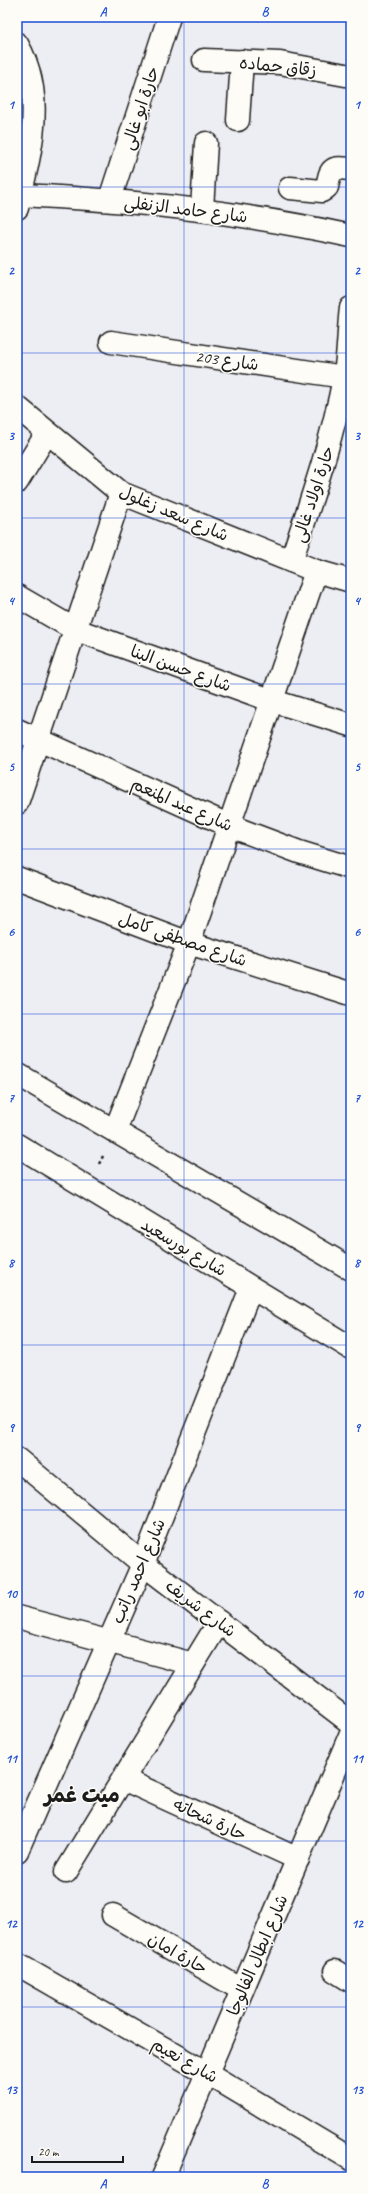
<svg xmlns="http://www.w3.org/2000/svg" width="368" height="2194" viewBox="0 0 368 2194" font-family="Caveat,'Playpen Sans Arabic',sans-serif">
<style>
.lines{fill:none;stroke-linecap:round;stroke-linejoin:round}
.minor-casing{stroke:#1c1c1c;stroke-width:25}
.path{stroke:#1c1c1c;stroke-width:2.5;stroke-dasharray:3 3;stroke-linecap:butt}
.minor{stroke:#fdfcf7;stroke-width:22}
.grid{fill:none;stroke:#1d4ed8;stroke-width:1;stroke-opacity:0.55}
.labels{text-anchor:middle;stroke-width:3;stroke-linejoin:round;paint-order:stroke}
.street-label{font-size:17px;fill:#1c1c1c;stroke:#fdfcf7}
.district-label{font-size:21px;font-weight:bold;fill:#1c1c1c;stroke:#fdfcf7}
.neatline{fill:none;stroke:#1d4ed8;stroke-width:1.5}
.grid-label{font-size:13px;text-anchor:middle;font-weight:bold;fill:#1d4ed8}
</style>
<rect width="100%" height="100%" fill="#edeef4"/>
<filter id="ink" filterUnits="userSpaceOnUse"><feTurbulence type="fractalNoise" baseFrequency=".025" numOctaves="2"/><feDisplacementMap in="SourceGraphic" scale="8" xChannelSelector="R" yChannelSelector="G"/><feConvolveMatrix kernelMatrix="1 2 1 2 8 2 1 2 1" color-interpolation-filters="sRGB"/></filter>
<g filter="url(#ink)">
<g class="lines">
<defs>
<g id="minor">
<path d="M17 44C47 96 30 154 17 208"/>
<polyline points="204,60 280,63 351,76"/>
<polyline points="238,120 242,61"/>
<path d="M290 188 322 191 327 187C331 168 330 167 351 169"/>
<path d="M20 195C132 200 242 212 351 236"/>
<polyline points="110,199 169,17"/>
<polyline points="202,209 206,143"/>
<polyline points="111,342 344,377"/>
<polyline points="17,407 121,493 316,571 351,581"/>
<polyline points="17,482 47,433"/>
<path d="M291 561C311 501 332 441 344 378 349 355 348 331 351 308"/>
<polyline points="17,596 74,629 273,701 351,725"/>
<polyline points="17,730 230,826 299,852 351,868"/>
<polyline points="17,803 121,493"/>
<polyline points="17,878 189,943 351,994"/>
<polyline points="17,1074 351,1269"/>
<polyline points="115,1131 189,943 316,571"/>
<polyline points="17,1145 351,1348"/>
<polyline points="17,1459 143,1564 351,1723"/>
<polyline points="17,1617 193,1664"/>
<polyline points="123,1779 298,1859"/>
<polyline points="17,1851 143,1564 251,1288"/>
<polyline points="66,1872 219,1622"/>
<polyline points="113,1915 242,1990"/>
<polyline points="17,1964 207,2073 351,2159"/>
<polyline points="335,1971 351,1981"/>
<polyline points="163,2177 351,1733"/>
</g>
</defs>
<use href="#minor" class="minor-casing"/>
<polyline class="path" points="99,1164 104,1154"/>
<use href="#minor" class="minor"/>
</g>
</g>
<path class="grid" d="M184 17V2177M17 187H351M17 353H351M17 518H351M17 684H351M17 849H351M17 1014H351M17 1180H351M17 1345H351M17 1510H351M17 1676H351M17 1841H351M17 2007H351"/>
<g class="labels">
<g class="street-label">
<text transform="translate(278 66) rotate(6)" y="6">زقاق حماده</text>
<text transform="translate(140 108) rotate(-72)" y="6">حارة ابو غالى</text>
<text transform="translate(186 209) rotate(7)" y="6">شارع حامد الزنفلى</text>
<text transform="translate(227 360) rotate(8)" y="6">شارع 203</text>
<text transform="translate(313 494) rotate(-72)" y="6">حارة اولاد غالى</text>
<text transform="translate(174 513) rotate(23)" y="6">شارع سعد زغلول</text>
<text transform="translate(181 668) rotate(20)" y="6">شارع حسن البنا</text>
<text transform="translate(182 804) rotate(24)" y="6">شارع عبد المنعم</text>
<text transform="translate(183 939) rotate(19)" y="6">شارع مصطفى كامل</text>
<text transform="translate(184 1247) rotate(31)" y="6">شارع بورسعيد</text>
<text transform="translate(138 1571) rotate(-67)" y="6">شارع احمد راتب</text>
<text transform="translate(201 1608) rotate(37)" y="6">شارع شريف</text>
<text transform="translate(210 1819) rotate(25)" y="6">حارة شحاته</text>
<text transform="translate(178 1953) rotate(30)" y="6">حارة امان</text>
<text transform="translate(257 1955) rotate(-67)" y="6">شارع ابطال الفالوجا</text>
<text transform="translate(185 2060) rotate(30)" y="6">شارع نعيم</text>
</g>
<g class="district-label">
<text x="82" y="1802">ميت غمر</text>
</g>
</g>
<rect width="368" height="2194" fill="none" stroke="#fdfcf7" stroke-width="44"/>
<path d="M32 2156v6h91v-6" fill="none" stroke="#1c1c1c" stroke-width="2"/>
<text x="38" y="2156" font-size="12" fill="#1c1c1c" stroke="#fdfcf7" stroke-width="3" paint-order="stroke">20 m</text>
<rect x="22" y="22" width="324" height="2150" class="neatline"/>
<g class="grid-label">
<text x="103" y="16">A</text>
<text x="265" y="16">B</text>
<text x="11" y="109">1</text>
<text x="357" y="109">1</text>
<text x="11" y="275">2</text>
<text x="357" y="275">2</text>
<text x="11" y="440">3</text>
<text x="357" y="440">3</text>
<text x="11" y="605">4</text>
<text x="357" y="605">4</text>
<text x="11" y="771">5</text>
<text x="357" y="771">5</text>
<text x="11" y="936">6</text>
<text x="357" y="936">6</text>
<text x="11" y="1102">7</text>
<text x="357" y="1102">7</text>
<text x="11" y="1267">8</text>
<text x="357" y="1267">8</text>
<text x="11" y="1432">9</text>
<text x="357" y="1432">9</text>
<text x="11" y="1598">10</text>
<text x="357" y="1598">10</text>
<text x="11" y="1763">11</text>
<text x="357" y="1763">11</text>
<text x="11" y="1928">12</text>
<text x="357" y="1928">12</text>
<text x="11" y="2094">13</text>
<text x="357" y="2094">13</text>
<text x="103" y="2188">A</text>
<text x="265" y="2188">B</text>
</g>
</svg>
